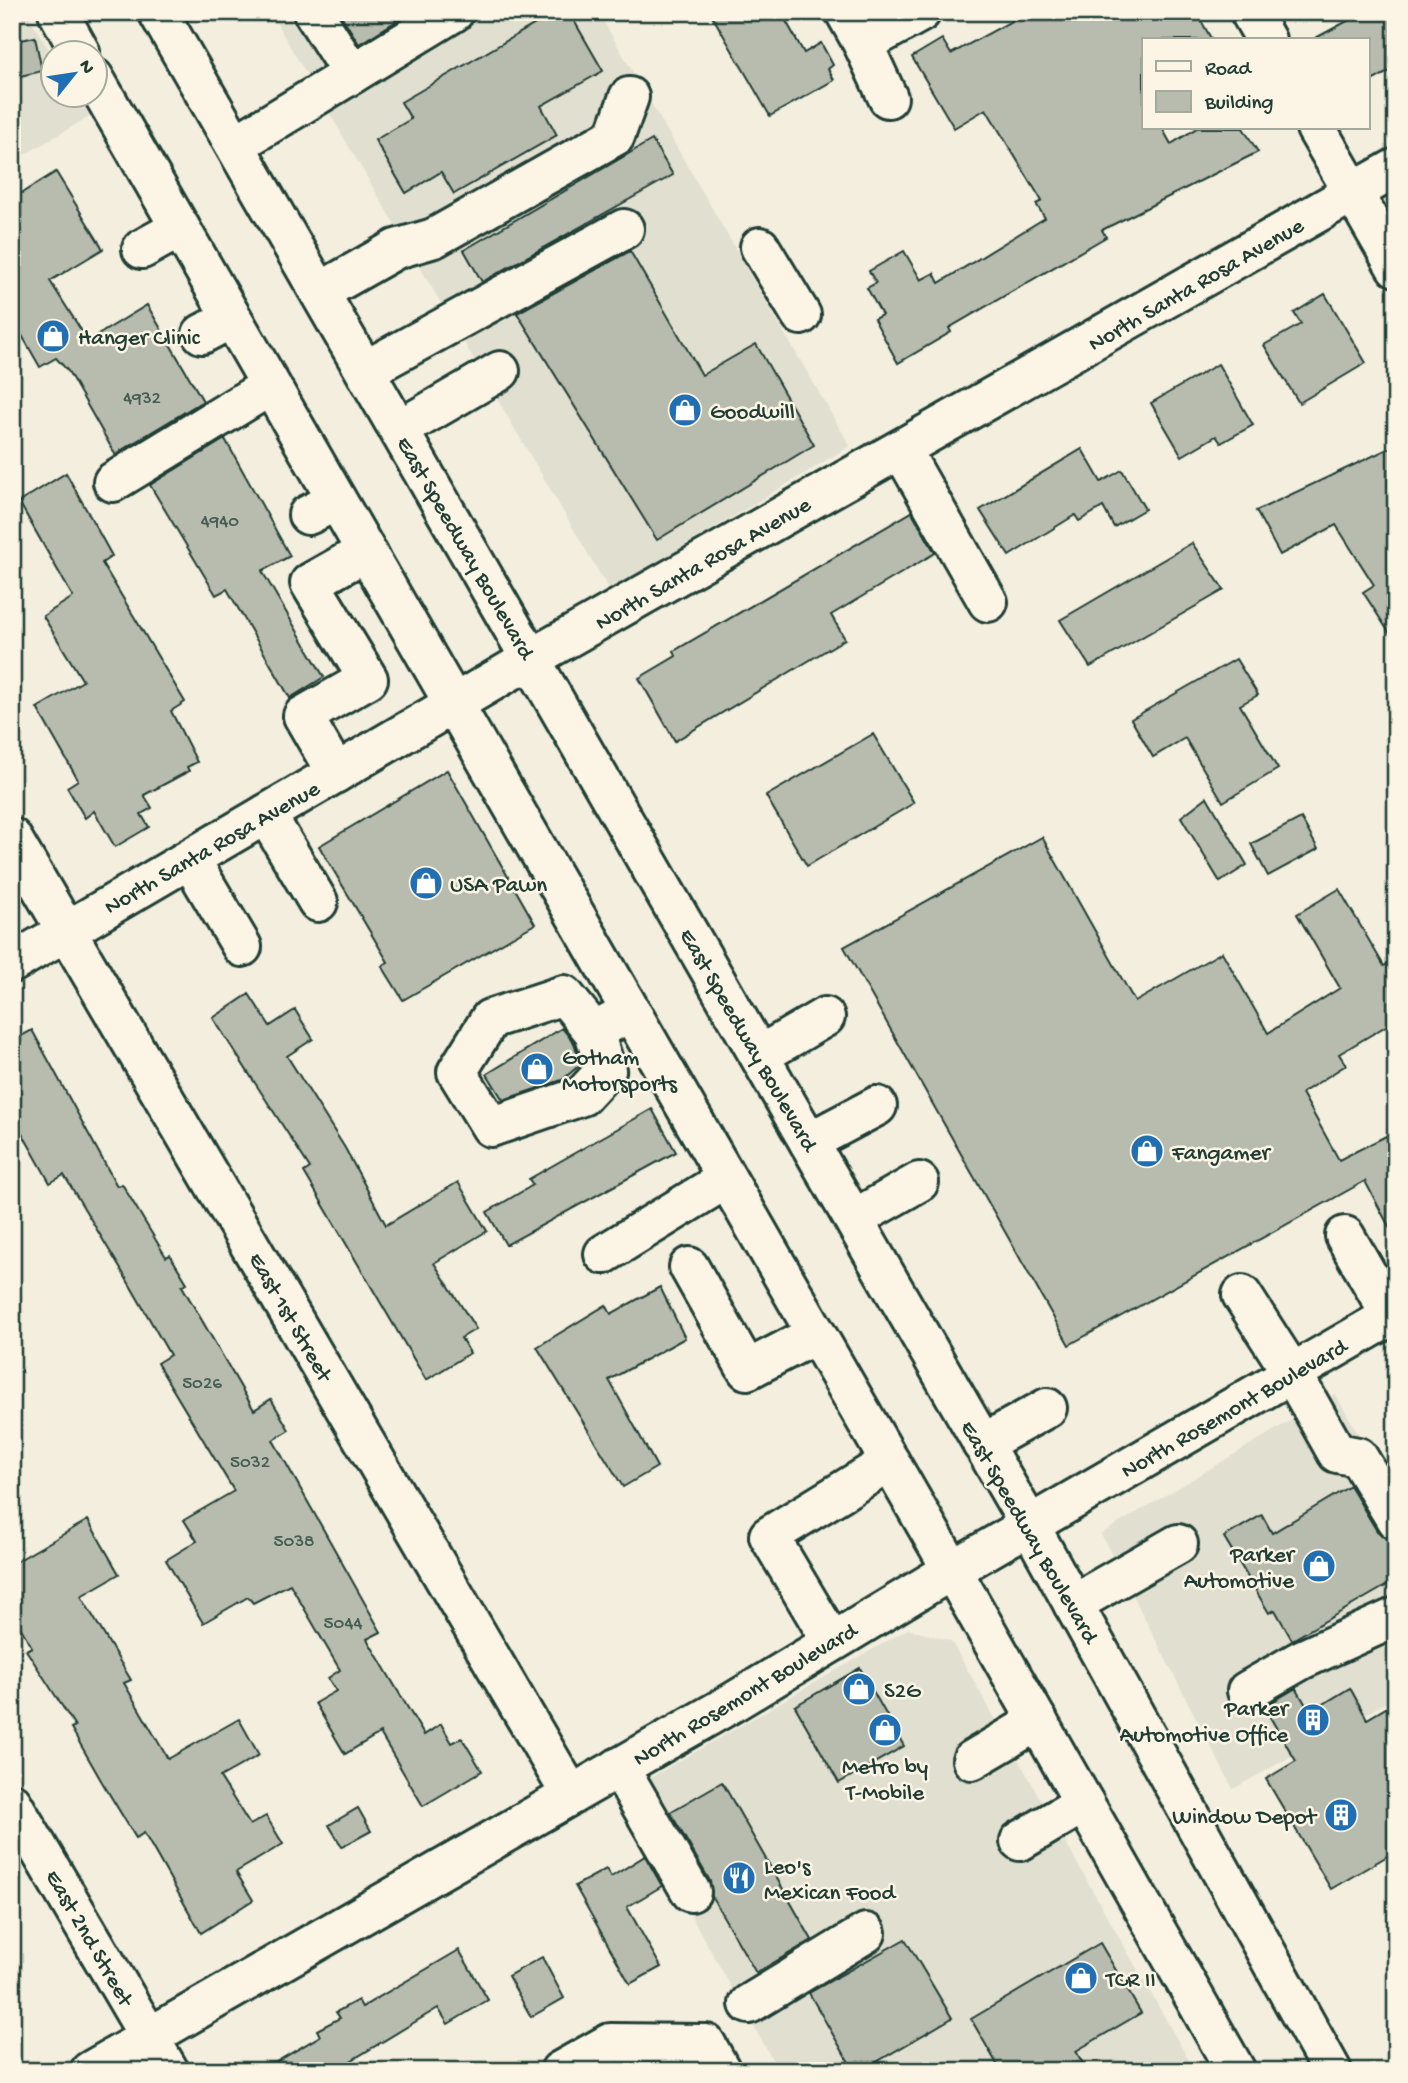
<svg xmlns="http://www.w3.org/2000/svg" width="1408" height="2083" viewBox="0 0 1408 2083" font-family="'Gochi Hand',sans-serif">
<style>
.built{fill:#e1dfd0}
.building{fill:#b8bcae;stroke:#1f3d34;stroke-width:2}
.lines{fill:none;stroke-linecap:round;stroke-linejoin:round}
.minor-casing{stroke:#1f3d34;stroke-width:44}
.major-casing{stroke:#1f3d34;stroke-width:44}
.minor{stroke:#fcf5e5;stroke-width:38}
.major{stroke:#fcf5e5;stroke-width:38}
.labels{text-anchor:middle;stroke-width:5;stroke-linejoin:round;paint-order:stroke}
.number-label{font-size:19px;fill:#455d52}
.street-label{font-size:23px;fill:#1f3d34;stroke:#fcf5e5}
.poi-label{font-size:23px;fill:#1f3d34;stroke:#fcf5e5;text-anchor:start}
</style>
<rect width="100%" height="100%" fill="#f3eede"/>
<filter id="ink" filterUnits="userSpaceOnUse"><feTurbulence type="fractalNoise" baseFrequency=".0143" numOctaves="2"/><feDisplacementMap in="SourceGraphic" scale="14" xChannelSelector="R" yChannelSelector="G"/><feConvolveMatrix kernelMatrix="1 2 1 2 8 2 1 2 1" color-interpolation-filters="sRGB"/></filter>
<g filter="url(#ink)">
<g class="built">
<polygon points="12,12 26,12 52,55 52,94 76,95 90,116 12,162"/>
<polygon points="270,12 598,12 850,446 610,591"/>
<polygon points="1335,1394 1396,1498 1396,1697 1233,1789 1101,1534"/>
<polygon points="908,1629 951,1641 1195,2071 779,2071 622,1794"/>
</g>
<g class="building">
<polygon points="339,12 411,12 359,44"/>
<polygon points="556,12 569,12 603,71 541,106 557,135 454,194 441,172 406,193 375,140 411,119 401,102"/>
<polygon points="710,12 781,12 804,53 821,43 833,65 828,69 834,80 770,116"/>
<polygon points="1028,12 1196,12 1212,40 1144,40 1144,128 1162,128 1171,144 1197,128 1243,128 1258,152 1102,230 1106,237 949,328 951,332 898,363 874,319 882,315 867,288 876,283 869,271 904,251 921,280 934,273 939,283 1045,218 1036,204 1042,201 986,109 954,128 912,57 942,39 951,54"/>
<polygon points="1364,12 1396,12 1396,68 1368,83 1368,40 1312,40"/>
<polygon points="35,37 42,71 12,78 12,42"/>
<polygon points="652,140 673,175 482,282 464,250"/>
<polygon points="56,172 103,249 50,281 88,341 147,305 203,401 115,454 68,371 56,358 40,367 12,318 12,199"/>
<polygon points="630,251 702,375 756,344 814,445 657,540 517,313"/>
<polygon points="1325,294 1366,363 1299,403 1264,345 1301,324 1294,313"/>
<polygon points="1218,364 1253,425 1221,443 1216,436 1182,456 1151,403"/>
<polygon points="225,439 290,556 262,571 324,677 290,698 227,589 216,595 150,485"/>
<polygon points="1396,445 1396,643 1363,592 1374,585 1336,525 1280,555 1256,511"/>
<polygon points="1082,449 1101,482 1122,470 1145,509 1114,527 1103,507 1079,521 1075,515 1009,556 980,510"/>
<polygon points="66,473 112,556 102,563 185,702 171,711 197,762 187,767 189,771 144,795 152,808 141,814 149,827 115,847 94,811 85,818 67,787 78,780 37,708 83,681 43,616 73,597 19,502"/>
<polygon points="912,512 935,553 831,615 845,639 675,741 639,678 676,656 674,651"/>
<polygon points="1192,543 1224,590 1090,667 1060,620"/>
<polygon points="1236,659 1258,695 1240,705 1278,769 1223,802 1185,738 1153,757 1131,719"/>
<polygon points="873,734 914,803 807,866 766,796"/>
<polygon points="447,770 535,924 403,1000 382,966 388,962 319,846"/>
<polygon points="1207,797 1247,865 1220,882 1181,817"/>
<polygon points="1301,818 1318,849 1268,876 1251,844"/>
<polygon points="1042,837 1135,1002 1222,952 1268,1033 1340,988 1297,914 1339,889 1384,966 1396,959 1396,1020 1339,1054 1346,1065 1302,1093 1339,1160 1396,1131 1396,1240 1365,1181 1069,1345 844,947"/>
<polygon points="249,994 270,1026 295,1010 313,1039 287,1056 345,1148 386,1225 458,1182 487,1231 434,1263 476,1329 461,1338 470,1353 426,1380 304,1172 310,1168 213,1018"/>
<polygon points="562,1028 574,1043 581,1064 562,1080 503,1100 487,1074"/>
<polygon points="32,1030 117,1186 122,1184 166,1257 170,1255 187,1283 182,1286 254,1410 271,1399 289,1430 273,1440 381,1632 367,1639 424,1735 441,1724 452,1743 462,1738 482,1771 423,1806 380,1733 345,1754 315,1703 336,1691 328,1678 340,1670 290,1584 253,1603 248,1597 203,1623 166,1560 197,1541 184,1520 234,1491 157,1363 170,1355 123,1273 64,1175 50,1183 12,1115 12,1041"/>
<polygon points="652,1109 676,1152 506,1245 487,1212 533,1185 529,1179"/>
<polygon points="660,1287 685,1338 609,1380 657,1467 623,1487 537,1347 606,1305 611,1314"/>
<polygon points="1350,1486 1377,1531 1389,1540 1396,1551 1396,1580 1292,1640 1275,1610 1269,1613 1224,1537 1262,1515 1272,1533"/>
<polygon points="88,1520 119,1574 81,1596 131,1680 124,1683 168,1759 239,1719 259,1755 220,1777 250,1825 266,1816 283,1844 236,1872 253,1900 201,1933 144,1833 136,1838 102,1782 71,1728 75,1726 26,1650 32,1647 12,1613 12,1564"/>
<polygon points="860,1668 904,1746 839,1783 795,1706"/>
<polygon points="1296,1688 1310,1712 1350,1688 1367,1719 1396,1702 1396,1851 1331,1889 1266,1779 1296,1761 1264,1707"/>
<polygon points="722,1782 812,1940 756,1973 712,1897 710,1881 670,1812"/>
<polygon points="358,1808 371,1831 342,1847 329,1825"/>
<polygon points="645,1856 662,1886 627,1907 661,1967 630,1984 575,1886 606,1869 611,1877"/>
<polygon points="905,1939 952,2018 861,2071 854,2071 809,1993"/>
<polygon points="1100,1943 1141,2013 1076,2051 1087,2071 1001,2071 971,2019"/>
<polygon points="459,1950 488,2000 448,2024 438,2008 334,2071 261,2071 320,2036 317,2030 340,2018 336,2012 358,2000 362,2007"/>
<polygon points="542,1957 564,1998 531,2017 508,1976"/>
</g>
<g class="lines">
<defs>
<g id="minor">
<polyline points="313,12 352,74"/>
<polyline points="845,12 863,44 921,12"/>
<polyline points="1250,12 1266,40"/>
<polyline points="863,44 888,98"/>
<polyline points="1316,128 1396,267"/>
<polyline points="235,145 454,12"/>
<polyline points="760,247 801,315"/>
<polyline points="142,249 180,228"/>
<polyline points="320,292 396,249 434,238 615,136 629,97"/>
<polyline points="202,334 232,318"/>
<polyline points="366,370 624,229"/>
<polyline points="400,429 500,371"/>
<polyline points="901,449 988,602"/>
<polyline points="113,482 270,386"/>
<polyline points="308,515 336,501"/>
<polyline points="336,773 303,716 368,679 310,583 365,552"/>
<polyline points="266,814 318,902"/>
<polyline points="12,838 571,1795"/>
<polyline points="190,859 242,947"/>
<polyline points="12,963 532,658 1396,168"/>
<polyline points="594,1032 564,995 490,1019 457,1072 491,1127 582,1096 606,1070 594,1032 630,1012"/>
<polyline points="760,1055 825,1017"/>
<polyline points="809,1142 877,1106"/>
<polyline points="854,1219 919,1182"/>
<polyline points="1345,1236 1391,1316"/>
<polyline points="604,1254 726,1179"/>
<polyline points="689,1267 747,1370 816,1334"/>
<polyline points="1242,1295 1292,1373 1337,1453 1358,1457 1396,1520"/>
<polyline points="982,1444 1047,1408"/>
<polyline points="1073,1604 1178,1544"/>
<polyline points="832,1642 769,1536 890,1462"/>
<polyline points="1247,1691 1301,1660 1396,1617"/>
<polyline points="972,1760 1038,1721"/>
<polyline points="619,1767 691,1892"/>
<polyline points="12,1803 169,2071"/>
<polyline points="1020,1841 1084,1803"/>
<polyline points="749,2004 866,1933"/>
<polyline points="90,2071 730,1704 952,1570 1396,1313"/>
<polyline points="560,2071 610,2043 706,2044 721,2071"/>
</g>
<g id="major">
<polyline points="58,12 80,52"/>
<polyline points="158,12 1030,1526 1332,2071"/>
<polyline points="94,78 952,1570 1236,2071"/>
</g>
</defs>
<use href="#minor" class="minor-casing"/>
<use href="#major" class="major-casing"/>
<use href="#minor" class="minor"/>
<use href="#major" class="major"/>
</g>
</g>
<defs>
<symbol id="shop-disc" viewBox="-11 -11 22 22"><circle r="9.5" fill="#1f6fb2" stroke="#fcf5e5"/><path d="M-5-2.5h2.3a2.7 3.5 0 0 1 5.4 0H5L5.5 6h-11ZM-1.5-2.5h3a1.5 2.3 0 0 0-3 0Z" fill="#fff"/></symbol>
<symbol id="building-disc" viewBox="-11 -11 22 22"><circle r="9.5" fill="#1f6fb2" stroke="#fcf5e5"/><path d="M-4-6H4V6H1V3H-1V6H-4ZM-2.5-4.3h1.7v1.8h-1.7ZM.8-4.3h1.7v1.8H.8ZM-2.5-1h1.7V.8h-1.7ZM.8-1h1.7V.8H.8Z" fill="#fff"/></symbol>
<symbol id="restaurant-disc" viewBox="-11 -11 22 22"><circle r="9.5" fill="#1f6fb2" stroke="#fcf5e5"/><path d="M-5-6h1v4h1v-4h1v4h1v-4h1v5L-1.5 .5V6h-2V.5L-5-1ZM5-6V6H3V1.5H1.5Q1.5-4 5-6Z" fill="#fff"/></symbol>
</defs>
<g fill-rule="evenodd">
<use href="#shop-disc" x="34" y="317" width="38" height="38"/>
<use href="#shop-disc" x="666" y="391" width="38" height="38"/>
<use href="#shop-disc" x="407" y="864" width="38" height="38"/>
<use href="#shop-disc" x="518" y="1050" width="38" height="38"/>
<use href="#shop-disc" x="1128" y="1132" width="38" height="38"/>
<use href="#shop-disc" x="1300" y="1547" width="38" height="38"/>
<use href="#shop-disc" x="840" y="1670" width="38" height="38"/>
<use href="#building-disc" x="1294" y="1701" width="38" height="38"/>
<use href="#shop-disc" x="866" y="1711" width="38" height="38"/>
<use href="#building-disc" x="1322" y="1796" width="38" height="38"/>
<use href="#restaurant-disc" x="720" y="1859" width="38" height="38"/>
<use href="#shop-disc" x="1062" y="1959" width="38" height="38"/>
</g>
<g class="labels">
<g class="number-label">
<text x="142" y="403">4932</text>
<text x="220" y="526">4940</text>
<text x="202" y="1388">5026</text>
<text x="250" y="1467">5032</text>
<text x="294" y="1546">5038</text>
<text x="343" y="1628">5044</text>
</g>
<g class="street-label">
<text transform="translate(1195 283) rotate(-30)" y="8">North Santa Rosa Avenue</text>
<text transform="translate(467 547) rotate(60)" y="8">East Speedway Boulevard</text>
<text transform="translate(702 562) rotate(-30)" y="8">North Santa Rosa Avenue</text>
<text transform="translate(211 846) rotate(-30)" y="8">North Santa Rosa Avenue</text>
<text transform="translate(750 1039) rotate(60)" y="8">East Speedway Boulevard</text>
<text transform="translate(292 1316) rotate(60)" y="8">East 1st Street</text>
<text transform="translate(1233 1407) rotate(-30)" y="8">North Rosemont Boulevard</text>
<text transform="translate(1031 1531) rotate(60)" y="8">East Speedway Boulevard</text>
<text transform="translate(744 1693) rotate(-31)" y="8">North Rosemont Boulevard</text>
<text transform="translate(91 1937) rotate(60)" y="8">East 2nd Street</text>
</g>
<g class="poi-label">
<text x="78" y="344">Hanger Clinic</text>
<text x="710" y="418">Goodwill</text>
<text x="450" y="891">USA Pawn</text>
<text x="562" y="1064">Gotham<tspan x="562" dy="26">Motorsports</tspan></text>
<text x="1172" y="1159">Fangamer</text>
<text x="1294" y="1561" text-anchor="end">Parker<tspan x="1294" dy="26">Automotive</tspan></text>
<text x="884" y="1697">S2G</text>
<text x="1288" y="1715" text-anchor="end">Parker<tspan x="1288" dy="26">Automotive Office</tspan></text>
<text x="885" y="1773" text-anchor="middle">Metro by<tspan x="885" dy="26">T-Mobile</tspan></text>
<text x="1316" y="1823" text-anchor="end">Window Depot</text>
<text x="764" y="1873">Leo's<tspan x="764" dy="26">Mexican Food</tspan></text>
<text x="1106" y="1986">TCR II</text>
</g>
</g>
<rect width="1408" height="2083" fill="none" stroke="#fcf5e5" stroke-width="42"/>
<rect x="21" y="21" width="1366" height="2041" fill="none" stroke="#1f3d34" stroke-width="2.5" filter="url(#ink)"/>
<rect x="1142" y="38" width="228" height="91" fill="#fcf5e5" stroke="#a4ab9e" stroke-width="2"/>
<rect x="1156" y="61" width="35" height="10" fill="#fcf5e5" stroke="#a4ab9e" stroke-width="2"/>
<text x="1205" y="74" font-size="21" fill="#1f3d34">Road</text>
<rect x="1156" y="91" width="35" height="21" fill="#b8bcae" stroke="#a4ab9e" stroke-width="2"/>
<text x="1205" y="108" font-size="21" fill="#1f3d34">Building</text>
<g transform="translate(74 74) rotate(60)"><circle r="33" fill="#fcf5e5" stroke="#a4ab9e" stroke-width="2"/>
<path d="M0-5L12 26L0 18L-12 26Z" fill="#1f6fb2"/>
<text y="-10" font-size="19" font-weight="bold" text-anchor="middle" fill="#1f3d34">N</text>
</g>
</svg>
